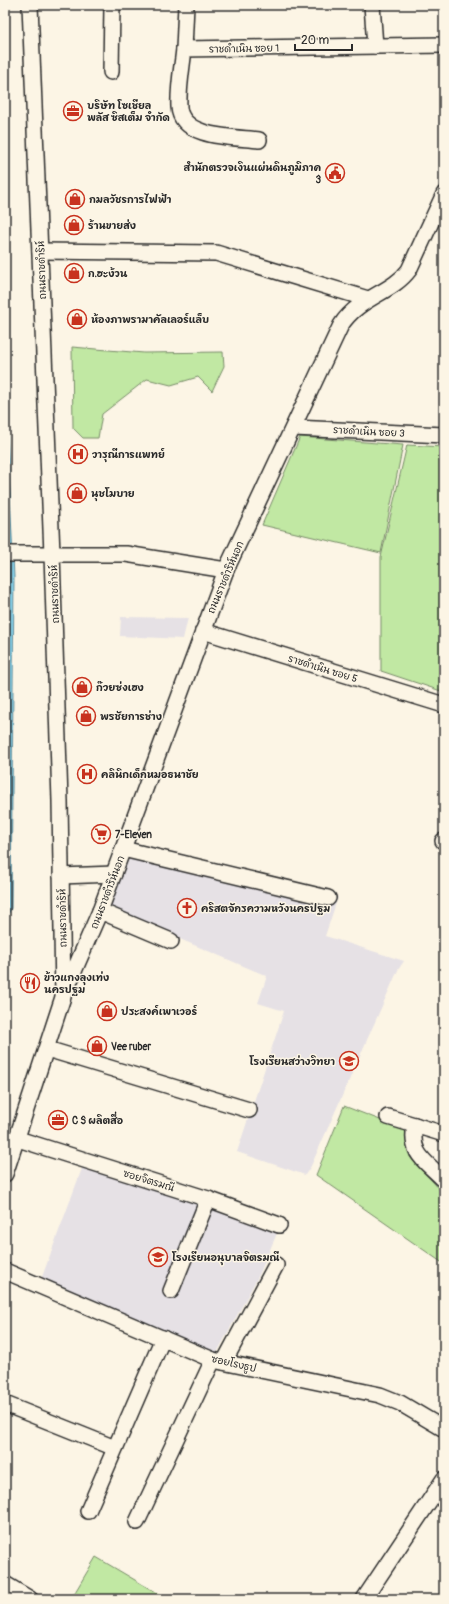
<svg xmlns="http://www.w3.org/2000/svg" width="449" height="1604" viewBox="0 0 449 1604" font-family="Pangolin,'Playpen Sans Thai',sans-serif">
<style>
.built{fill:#e6e1e5}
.green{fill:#c1e8a3;stroke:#768a67}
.water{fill:#85cee6;stroke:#618d9b}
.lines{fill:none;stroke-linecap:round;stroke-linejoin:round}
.shore{stroke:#4f6c76;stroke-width:1}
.street-casing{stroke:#2b2b2b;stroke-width:18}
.street{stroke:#fcf5e5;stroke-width:15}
.labels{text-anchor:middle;stroke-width:3;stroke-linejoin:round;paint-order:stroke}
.street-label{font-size:10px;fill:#2b2b2b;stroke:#fcf5e5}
.poi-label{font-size:10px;font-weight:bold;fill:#2b2b2b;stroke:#fcf5e5;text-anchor:start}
</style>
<rect width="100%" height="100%" fill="#fcf5e5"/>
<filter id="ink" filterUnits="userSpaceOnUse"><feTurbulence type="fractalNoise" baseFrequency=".025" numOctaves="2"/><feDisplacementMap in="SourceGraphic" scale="8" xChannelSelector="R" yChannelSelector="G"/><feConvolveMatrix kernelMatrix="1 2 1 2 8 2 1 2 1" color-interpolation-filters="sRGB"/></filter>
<g filter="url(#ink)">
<g class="built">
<polygon points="121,617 188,618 183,639 120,636"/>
<polygon points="129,845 338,897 325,936 404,961 398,970 311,1166 305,1175 237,1152 284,1011 258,1003 267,976 107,908"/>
<polygon points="84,1163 278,1231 259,1275 213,1360 39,1285"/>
</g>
<g class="green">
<polygon points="72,347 144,353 223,352 224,366 212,391 198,377 171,385 147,379 102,414 98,438 83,438 73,428"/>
<polygon points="300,437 403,445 381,553 262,525"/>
<polygon points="407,445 444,447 444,672 441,691 381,671 381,557"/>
<polygon points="344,1106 406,1130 410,1157 444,1194 444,1264 316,1175"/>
<polygon points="96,1557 167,1599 71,1599"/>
</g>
<polygon class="water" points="5,390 14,577 11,908 5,921"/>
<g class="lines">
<g class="shore">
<polyline points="5,469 9,546"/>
<polyline points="5,570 5,615"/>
<polyline points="5,911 7,907 10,562"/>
</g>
<defs>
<g id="street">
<polyline points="186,5 184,49 444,45"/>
<polyline points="372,5 375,46"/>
<path d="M184 49C182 68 178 88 179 107 181 139 236 137 259 140"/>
<polyline points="111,72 112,5"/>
<polyline points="40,251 216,253 368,299"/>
<polyline points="294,428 444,435"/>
<polyline points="5,554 126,554 226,570"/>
<polyline points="203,631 444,705"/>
<polyline points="443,841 444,841"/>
<polyline points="123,849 328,898"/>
<polyline points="61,876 114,874"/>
<polyline points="100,911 171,941"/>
<path d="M65 992 100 911 226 570 341 325C359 297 392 293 409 270L444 194"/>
<polyline points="47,1049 249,1110"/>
<polyline points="388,1117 444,1134"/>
<path d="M415 1125C409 1155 426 1161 444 1180"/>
<polyline points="18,1139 208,1199 279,1225"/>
<polyline points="5,1174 63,997 60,801 52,554 30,5"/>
<polyline points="5,1271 213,1360 380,1395 400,1403 444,1429"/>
<polyline points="171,1291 208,1199"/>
<polyline points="224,1362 276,1265"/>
<polyline points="5,1404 115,1448"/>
<polyline points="88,1511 163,1338"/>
<polyline points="137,1522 213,1360"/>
<polyline points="5,1584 30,1599"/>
<polyline points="364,1599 444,1479"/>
</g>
</defs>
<use href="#street" class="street-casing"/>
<use href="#street" class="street"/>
</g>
</g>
<defs>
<symbol id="office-ring" viewBox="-11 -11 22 22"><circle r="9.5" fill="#fcf5e5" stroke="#c8321e" stroke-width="1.5"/><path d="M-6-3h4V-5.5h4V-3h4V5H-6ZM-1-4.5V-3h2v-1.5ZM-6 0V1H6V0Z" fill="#c8321e"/></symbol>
<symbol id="civic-ring" viewBox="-11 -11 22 22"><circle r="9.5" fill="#fcf5e5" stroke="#c8321e" stroke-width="1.5"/><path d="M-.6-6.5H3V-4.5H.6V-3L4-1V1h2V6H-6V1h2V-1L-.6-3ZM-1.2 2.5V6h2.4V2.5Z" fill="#c8321e"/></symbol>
<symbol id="shop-ring" viewBox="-11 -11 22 22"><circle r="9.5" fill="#fcf5e5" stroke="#c8321e" stroke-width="1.5"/><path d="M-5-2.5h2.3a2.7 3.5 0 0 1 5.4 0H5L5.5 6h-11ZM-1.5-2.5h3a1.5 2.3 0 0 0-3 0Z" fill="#c8321e"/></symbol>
<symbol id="hospital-ring" viewBox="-11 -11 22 22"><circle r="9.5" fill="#fcf5e5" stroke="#c8321e" stroke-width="1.5"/><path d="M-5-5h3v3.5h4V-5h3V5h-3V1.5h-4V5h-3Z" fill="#c8321e"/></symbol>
<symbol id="supermarket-ring" viewBox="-11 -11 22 22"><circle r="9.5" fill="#fcf5e5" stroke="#c8321e" stroke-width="1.5"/><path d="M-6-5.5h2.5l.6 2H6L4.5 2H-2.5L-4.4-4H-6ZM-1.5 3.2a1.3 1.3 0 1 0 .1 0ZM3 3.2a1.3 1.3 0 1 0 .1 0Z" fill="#c8321e"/></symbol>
<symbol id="church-ring" viewBox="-11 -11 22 22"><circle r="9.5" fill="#fcf5e5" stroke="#c8321e" stroke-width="1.5"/><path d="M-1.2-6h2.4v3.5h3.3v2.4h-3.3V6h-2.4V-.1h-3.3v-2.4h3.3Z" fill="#c8321e"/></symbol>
<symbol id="restaurant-ring" viewBox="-11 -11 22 22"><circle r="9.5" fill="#fcf5e5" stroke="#c8321e" stroke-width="1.5"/><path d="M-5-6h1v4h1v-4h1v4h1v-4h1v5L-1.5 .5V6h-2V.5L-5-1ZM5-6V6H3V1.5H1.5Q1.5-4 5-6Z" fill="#c8321e"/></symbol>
<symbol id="school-ring" viewBox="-11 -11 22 22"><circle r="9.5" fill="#fcf5e5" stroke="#c8321e" stroke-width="1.5"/><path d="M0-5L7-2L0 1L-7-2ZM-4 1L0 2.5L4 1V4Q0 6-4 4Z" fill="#c8321e"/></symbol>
</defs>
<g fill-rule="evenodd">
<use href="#office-ring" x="62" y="100" width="22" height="22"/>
<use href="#civic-ring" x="324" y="162" width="22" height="22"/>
<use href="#shop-ring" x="64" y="188" width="22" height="22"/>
<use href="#shop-ring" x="63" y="214" width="22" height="22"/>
<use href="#shop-ring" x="63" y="262" width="22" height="22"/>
<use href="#shop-ring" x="66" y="308" width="22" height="22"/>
<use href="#hospital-ring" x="67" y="443" width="22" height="22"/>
<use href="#shop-ring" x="66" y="482" width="22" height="22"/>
<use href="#shop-ring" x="71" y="676" width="22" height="22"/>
<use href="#shop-ring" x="75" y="705" width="22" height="22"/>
<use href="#hospital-ring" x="76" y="763" width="22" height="22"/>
<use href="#supermarket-ring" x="90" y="823" width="22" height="22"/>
<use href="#church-ring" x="176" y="897" width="22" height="22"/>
<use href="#restaurant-ring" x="19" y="972" width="22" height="22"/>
<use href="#shop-ring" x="96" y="1000" width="22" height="22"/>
<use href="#shop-ring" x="86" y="1035" width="22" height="22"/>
<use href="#school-ring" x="338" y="1050" width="22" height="22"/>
<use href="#office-ring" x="47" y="1109" width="22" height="22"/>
<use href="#school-ring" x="147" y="1246" width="22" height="22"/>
</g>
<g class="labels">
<g class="street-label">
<text transform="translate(244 48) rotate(-1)" y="4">ราชดำเนิน ซอย 1</text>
<text transform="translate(41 270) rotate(-92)" y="4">ถนนราชดำริห์</text>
<text transform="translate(369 431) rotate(3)" y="4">ราชดำเนิน ซอย 3</text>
<text transform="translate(225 577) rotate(-67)" y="4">ถนนราชดำริห์นอก</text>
<text transform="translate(54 594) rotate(-92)" y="4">ถนนราชดำริห์</text>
<text transform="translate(323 668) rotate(17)" y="4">ราชดำเนิน ซอย 5</text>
<text transform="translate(107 892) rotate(-69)" y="4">ถนนราชดำริห์นอก</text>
<text transform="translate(62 918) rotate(-91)" y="4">ถนนราชดำริห์</text>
<text transform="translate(149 1180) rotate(17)" y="4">ซอยจิตรมณี</text>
<text transform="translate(234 1363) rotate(13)" y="4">ซอยโรงธูป</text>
</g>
<g class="poi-label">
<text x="87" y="109">บริษัท โซเชียล<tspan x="87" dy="12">พลัส ซิสเต็ม จำกัด</tspan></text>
<text x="321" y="171" text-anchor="end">สำนักตรวจเงินแผ่นดินภูมิภาค<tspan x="321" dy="12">3</tspan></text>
<text x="89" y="203">กมลวัชรการไฟฟ้า</text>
<text x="88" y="229">ร้านขายส่ง</text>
<text x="88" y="277">ก.ฮะง้วน</text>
<text x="91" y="323">ห้องภาพรามาคัลเลอร์แล็บ</text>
<text x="92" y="458">วารุณีการแพทย์</text>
<text x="91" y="497">นุชโมบาย</text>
<text x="96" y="691">ก๊วยซ่งเฮง</text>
<text x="100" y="720">พรชัยการช่าง</text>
<text x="101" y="778">คลินิกเด็กหมอธนาชัย</text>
<text x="115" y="838">7-Eleven</text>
<text x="201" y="912">คริสตจักรความหวังนครปฐม</text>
<text x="44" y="981">ข้าวแกงลุงเท่ง<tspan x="44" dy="12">นครปฐม</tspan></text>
<text x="121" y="1015">ประสงค์เพาเวอร์</text>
<text x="111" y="1050">Vee ruber</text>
<text x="335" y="1065" text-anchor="end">โรงเรียนสว่างวิทยา</text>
<text x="72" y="1124">C S ผลิตสื่อ</text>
<text x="172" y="1261">โรงเรียนอนุบาลจิตรมณี</text>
</g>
</g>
<rect width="449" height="1604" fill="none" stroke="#fcf5e5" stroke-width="20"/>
<rect x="10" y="10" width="429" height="1584" fill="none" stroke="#2b2b2b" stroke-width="1.5" filter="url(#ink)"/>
<path d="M295 44v6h57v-6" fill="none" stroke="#2b2b2b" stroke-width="2"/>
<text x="301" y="44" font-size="12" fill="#2b2b2b" stroke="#fcf5e5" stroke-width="3" paint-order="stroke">20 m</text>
</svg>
